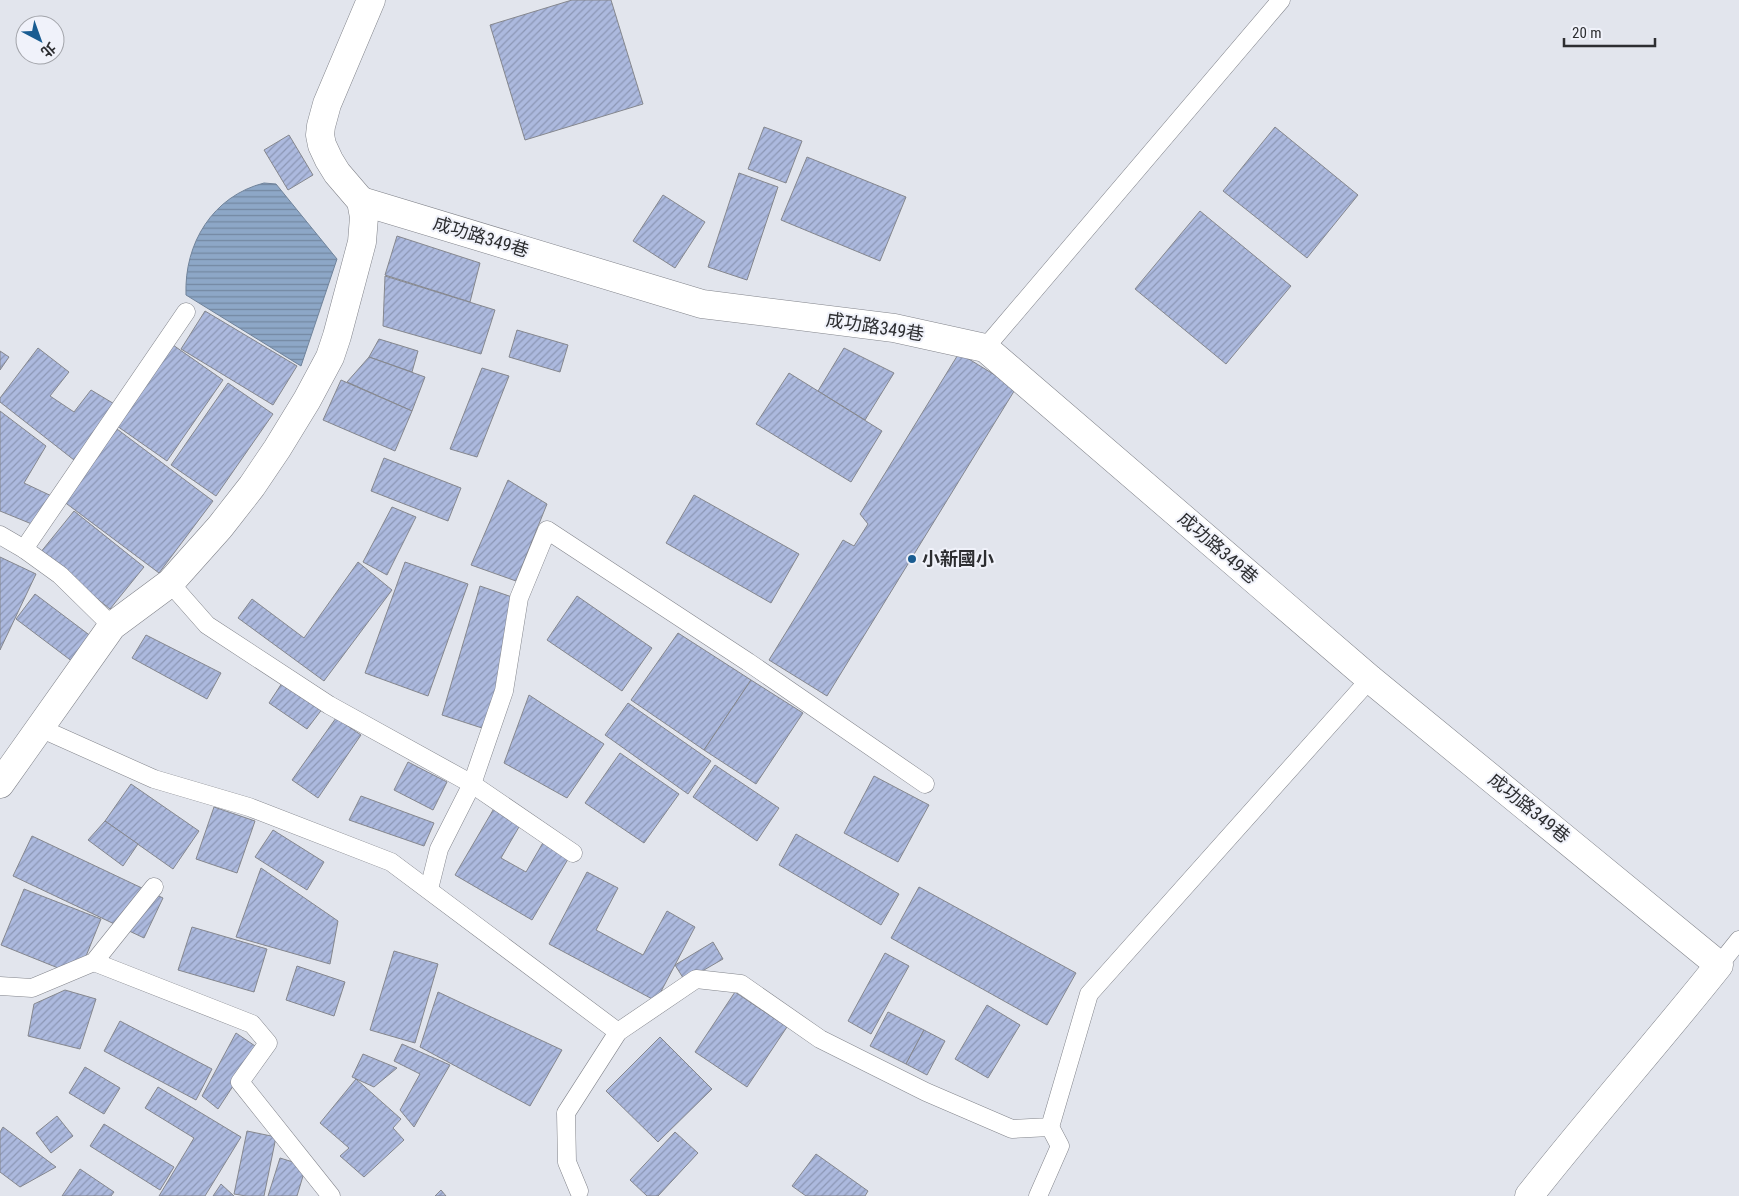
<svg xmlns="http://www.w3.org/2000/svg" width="1739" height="1196" viewBox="0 0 1739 1196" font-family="'Roboto Condensed','Noto Sans TC',sans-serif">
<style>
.water{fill:url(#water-rules);stroke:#70839a}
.building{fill:url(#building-hatch);stroke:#85878e}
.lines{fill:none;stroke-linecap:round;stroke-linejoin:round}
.service-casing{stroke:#82848b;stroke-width:19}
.minor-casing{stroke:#82848b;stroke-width:29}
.tertiary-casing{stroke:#82848b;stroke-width:29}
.service{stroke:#fff;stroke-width:18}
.minor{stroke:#fff;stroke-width:28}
.tertiary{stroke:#fff;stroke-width:28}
.poi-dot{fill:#195c91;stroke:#f0f2fa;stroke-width:2}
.labels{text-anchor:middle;stroke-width:4;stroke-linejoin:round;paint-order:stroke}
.street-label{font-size:18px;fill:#2d2e31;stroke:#f0f2fa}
.poi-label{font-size:18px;font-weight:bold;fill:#2d2e31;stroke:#f0f2fa;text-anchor:start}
</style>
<defs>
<pattern id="water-rules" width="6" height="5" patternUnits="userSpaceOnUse" patternTransform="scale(1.25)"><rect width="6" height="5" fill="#8da7c7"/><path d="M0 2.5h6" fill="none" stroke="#7488a2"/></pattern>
<pattern id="building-hatch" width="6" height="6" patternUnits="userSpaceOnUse" patternTransform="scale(1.25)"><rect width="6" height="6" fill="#acb9de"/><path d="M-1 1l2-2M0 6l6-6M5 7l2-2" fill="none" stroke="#8c97b5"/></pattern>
</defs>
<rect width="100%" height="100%" fill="#e2e5ed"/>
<path class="water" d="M264 183 276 184 337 259 301 366 186 295C184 243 213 196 264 183Z"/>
<g class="building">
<polygon points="572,0 611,0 643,104 525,140 490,25"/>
<polygon points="764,127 802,141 786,183 748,169"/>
<polygon points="1275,127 1358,195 1307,258 1223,191"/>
<polygon points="289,135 313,175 288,190 264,150"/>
<polygon points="807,157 906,197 880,261 781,220"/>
<polygon points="739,173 778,187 747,280 708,267"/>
<polygon points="663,195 705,222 675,268 633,241"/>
<polygon points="1200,211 1291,286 1226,364 1135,289"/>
<polygon points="397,236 480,263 470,302 385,275"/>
<polygon points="385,276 495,310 481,354 383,326"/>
<polygon points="205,311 297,366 273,405 181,349"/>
<polygon points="517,330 568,345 560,372 509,357"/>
<polygon points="379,339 418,351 412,372 369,357"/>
<polygon points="173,345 223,380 167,461 117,426"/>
<polygon points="38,348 69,372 50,396 74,412 91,390 116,405 74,460 0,402 0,398"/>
<polygon points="844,348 894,373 865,420 818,391"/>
<polygon points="0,351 9,357 0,370"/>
<polygon points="959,353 1016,388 827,696 769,660 843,540 854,546 868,524 860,514"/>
<polygon points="369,357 425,377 412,411 347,382"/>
<polygon points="482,368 509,376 477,457 450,449"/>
<polygon points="789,373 882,431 851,482 756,424"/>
<polygon points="341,380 412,411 395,451 323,420"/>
<polygon points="228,383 273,414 216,496 171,465"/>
<polygon points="0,411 46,446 24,483 60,500 44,529 0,511"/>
<polygon points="117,429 213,501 159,573 63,501"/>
<polygon points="384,458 461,488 448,521 371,491"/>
<polygon points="508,480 547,504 516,581 471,565"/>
<polygon points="694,495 799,554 771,603 666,543"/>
<polygon points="392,507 416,517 387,575 363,562"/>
<polygon points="74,511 144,567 110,609 40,553"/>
<polygon points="0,557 36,574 0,650"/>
<polygon points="358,562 392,590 324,681 238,618 252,599 304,638"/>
<polygon points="405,562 468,584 428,696 365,673"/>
<polygon points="480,586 512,597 499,691 482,728 442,715"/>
<polygon points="35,594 92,637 73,662 16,619"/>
<polygon points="577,596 652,648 622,691 547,640"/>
<polygon points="678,633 751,680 704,750 631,700"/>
<polygon points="146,635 221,673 207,699 132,658"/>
<polygon points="284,680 323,708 307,729 269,703"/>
<polygon points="751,680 803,713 756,784 704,750"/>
<polygon points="529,695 604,744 567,798 504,763"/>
<polygon points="628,703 711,761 688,794 605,735"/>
<polygon points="336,718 361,735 318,798 292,780"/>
<polygon points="620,753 679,794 644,843 585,803"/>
<polygon points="408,762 447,782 433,810 394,790"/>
<polygon points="715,765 779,808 757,841 693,797"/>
<polygon points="874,776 929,805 898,862 844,833"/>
<polygon points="131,784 199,831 173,869 105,821"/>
<polygon points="361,796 434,823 424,846 349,820"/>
<polygon points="496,805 523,820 501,858 526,872 548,834 574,849 532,920 455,875"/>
<polygon points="214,807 255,821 237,873 196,859"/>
<polygon points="105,821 138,844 123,866 88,840"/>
<polygon points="273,830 324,862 307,890 255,857"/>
<polygon points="796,834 899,894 881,925 779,865"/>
<polygon points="32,836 163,898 144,938 13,876"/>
<polygon points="261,868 338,921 330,964 236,937"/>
<polygon points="587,872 618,888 596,930 643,955 667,911 695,927 656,1001 549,944"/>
<polygon points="919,887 1076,973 1047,1025 891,938"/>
<polygon points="24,889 101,919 78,976 1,945"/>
<polygon points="192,927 267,949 254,992 178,970"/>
<polygon points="713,942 723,959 685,981 675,965"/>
<polygon points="394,951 438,964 415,1043 370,1030"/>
<polygon points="885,953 909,966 871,1034 848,1021"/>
<polygon points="297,966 345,982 334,1016 286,1000"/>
<polygon points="65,990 96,999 80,1049 28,1036 34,1004"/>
<polygon points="438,992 562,1050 530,1106 420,1047"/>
<polygon points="735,992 787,1027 747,1087 695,1052"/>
<polygon points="987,1005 1020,1025 988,1078 955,1059"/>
<polygon points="888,1012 924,1030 906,1064 870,1046"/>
<polygon points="120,1021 212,1069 196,1100 104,1051"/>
<polygon points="924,1030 945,1041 927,1075 906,1064"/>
<polygon points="236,1033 258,1048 218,1109 202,1096"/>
<polygon points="660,1037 712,1089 658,1142 606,1091"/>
<polygon points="402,1044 450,1065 414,1127 400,1110 420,1074 394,1061"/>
<polygon points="363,1054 397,1068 374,1087 352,1077"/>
<polygon points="85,1067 120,1088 104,1114 69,1093"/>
<polygon points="356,1079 401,1119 393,1128 404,1140 364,1177 340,1156 349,1148 320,1123"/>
<polygon points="158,1087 241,1137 205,1196 159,1196 194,1138 145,1108"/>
<polygon points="57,1116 73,1136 51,1153 36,1133"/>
<polygon points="104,1124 174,1167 160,1190 90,1146"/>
<polygon points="3,1127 56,1167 20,1187 0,1172 0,1132"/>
<polygon points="247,1131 276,1137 264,1196 246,1196 234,1194"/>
<polygon points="675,1132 698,1153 658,1196 647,1196 630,1180"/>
<polygon points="816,1154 868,1191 865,1196 806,1196 792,1186"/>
<polygon points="280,1158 306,1166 297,1196 268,1196"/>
<polygon points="80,1169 114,1192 111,1196 62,1196"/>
<polygon points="221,1184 234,1196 213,1196"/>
<polygon points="441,1190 446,1196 435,1196"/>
</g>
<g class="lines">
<defs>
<g id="service">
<polyline points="985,348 1281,0"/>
<polyline points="0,535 24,549 60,575 112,626"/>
<polyline points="24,549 186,312"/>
<polyline points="170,583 207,625 329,705 472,784 573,853"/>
<polyline points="40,728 154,779 249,807 391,862 618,1032"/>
<polyline points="429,889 439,849 472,784 504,691 519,598 547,530 748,662 925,784"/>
<polyline points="94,962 252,1024 268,1043 240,1082 331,1196"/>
<polyline points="1719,965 1739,940"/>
<polyline points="0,986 32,988 94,962 154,887"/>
<polyline points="579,1191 567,1162 566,1113 618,1032 696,979 741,984 820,1039 926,1092 1012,1129 1050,1127 1089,994 1370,679"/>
<polyline points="1038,1196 1060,1146 1050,1127"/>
</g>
<path id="minor" d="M361 201 702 304 894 328 985 348 1370 679 1719 965C1657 1043 1591 1117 1529 1196"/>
<polyline id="tertiary" points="0,784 112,626 170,583 220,527 252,486 277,449 307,400 330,357 337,336 362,242 364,217 361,201 337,173 329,160 322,145 320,135 321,126 327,104 371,0"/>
</defs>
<use href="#service" class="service-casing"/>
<use href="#minor" class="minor-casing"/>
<use href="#tertiary" class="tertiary-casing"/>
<use href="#service" class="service"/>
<use href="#minor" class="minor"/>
<use href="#tertiary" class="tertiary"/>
</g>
<circle class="poi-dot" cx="912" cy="559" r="5"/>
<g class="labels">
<g class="street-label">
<text transform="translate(481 237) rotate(17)" y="6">成功路349巷</text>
<text transform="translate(875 327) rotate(9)" y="6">成功路349巷</text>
<text transform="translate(1218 548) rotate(41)" y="6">成功路349巷</text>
<text transform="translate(1529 808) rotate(39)" y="6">成功路349巷</text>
</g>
<g class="poi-label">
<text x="922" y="565">小新國小</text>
</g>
</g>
<g transform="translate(40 40) rotate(139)"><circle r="24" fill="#f0f2fa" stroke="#a2a4aa"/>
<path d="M0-4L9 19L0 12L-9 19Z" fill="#195c91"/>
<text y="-8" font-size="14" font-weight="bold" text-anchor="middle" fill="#2d2e31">北</text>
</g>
<path d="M1564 38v8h91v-8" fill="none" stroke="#2d2e31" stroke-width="2.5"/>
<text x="1572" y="38" font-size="15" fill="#2d2e31" stroke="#f0f2fa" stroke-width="4" paint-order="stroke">20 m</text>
</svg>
